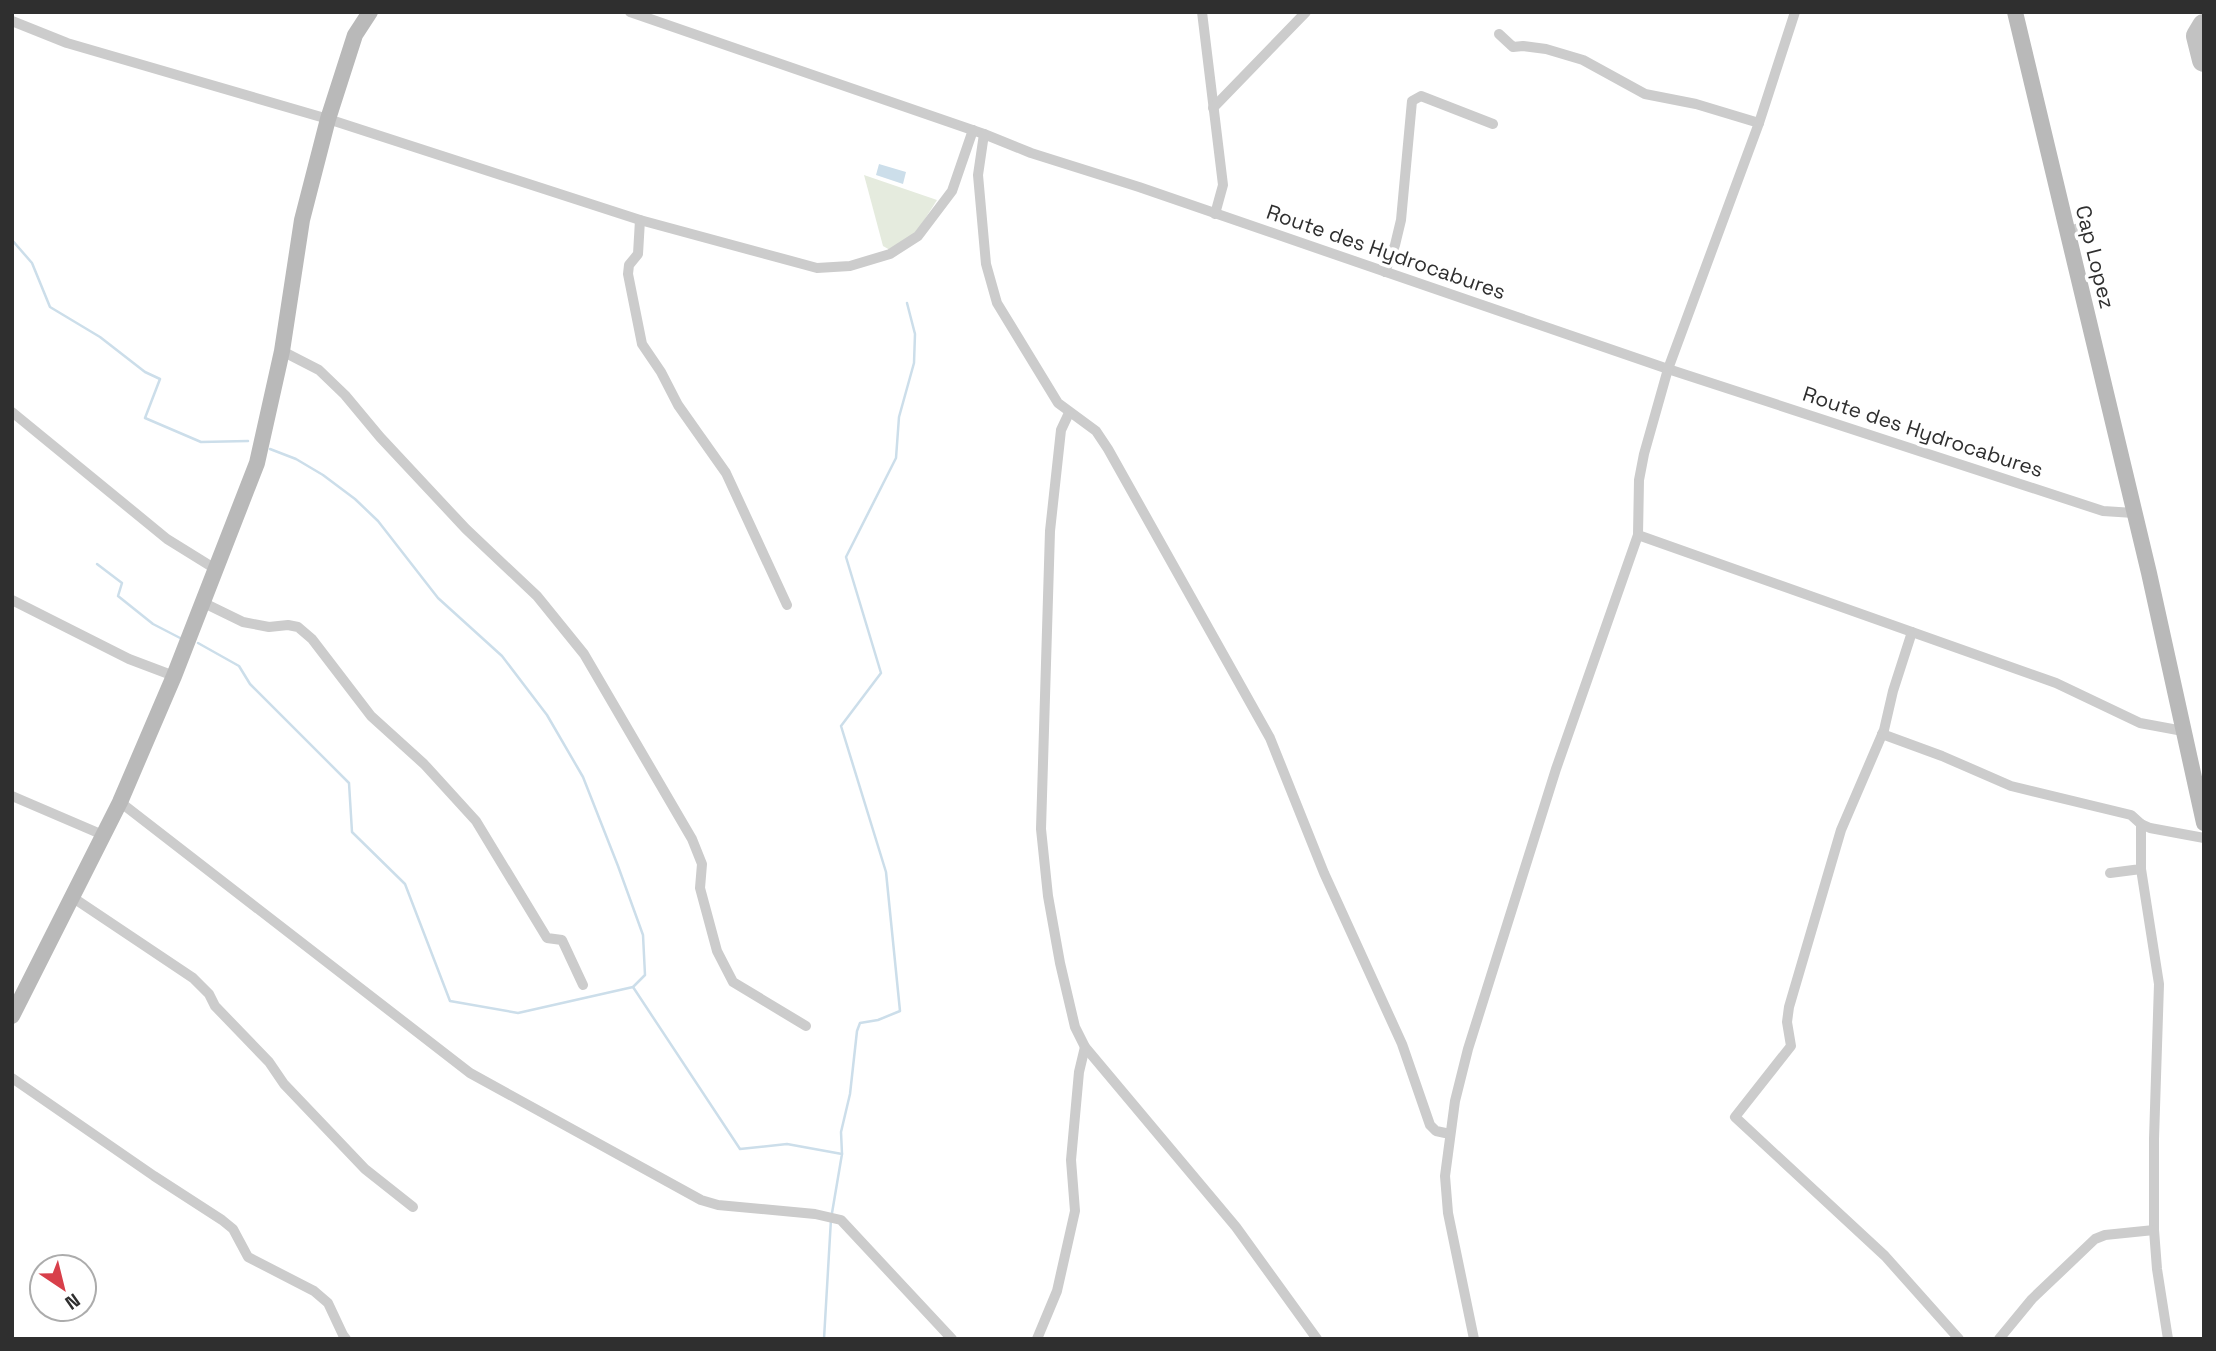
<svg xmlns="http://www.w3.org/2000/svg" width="2216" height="1351" viewBox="0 0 2216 1351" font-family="'Space Grotesk',sans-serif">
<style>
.green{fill:#e5ebde}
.water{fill:#ccdeea}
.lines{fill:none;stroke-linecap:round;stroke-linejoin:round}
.stream{stroke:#ccdeea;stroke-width:2.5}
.taxiway{stroke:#c2c2c2;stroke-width:24}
.street{stroke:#ccc;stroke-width:10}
.secondary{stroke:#b9b9b9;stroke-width:16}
.labels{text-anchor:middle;stroke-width:7;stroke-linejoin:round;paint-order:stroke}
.street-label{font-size:21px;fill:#2f2f2f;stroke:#fff}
</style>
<rect width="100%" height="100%" fill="#fff"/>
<polygon class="green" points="864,175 937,200 916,233 890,250 883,246"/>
<polygon class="water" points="879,164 906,172 903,184 876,175"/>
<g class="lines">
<g class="stream">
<polyline points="12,240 32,263 50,307 100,337 145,372 160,379 145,418 201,442 248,441"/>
<polyline points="97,564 122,583 118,596 153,624 182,639"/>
<polyline points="198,643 239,666 250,684 349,783 352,832 405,884 450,1001 518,1013 633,987 645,975 643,935 618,866 583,777 547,715 502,656 438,598 378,521 355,499 323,475 296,459 270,449"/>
<polyline points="633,987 740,1149 787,1144 842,1154 832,1213"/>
<polyline points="842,1154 841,1132 850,1094 857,1031 860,1023 878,1020 900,1011 886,872 841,726 881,673 846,557 896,458 899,417 914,363 915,334 907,303"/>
<polyline points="824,1339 831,1219"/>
</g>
<polyline class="taxiway" points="2204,26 2198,36 2204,60"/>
<g class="street">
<polyline points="630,12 984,134 1031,153 1139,187 1668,369 2103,511 2134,513"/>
<polyline points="1202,12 1223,185 1215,214"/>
<polyline points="12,21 67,43 328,119 640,220 817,268 850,266 890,254 918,236 952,191 973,130"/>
<polyline points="1499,34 1513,47 1523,46 1546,49 1583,60 1645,94 1696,104 1759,123"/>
<polyline points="1213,108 1306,12"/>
<polyline points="984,134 978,175 986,264 997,303 1058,403 1096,431 1108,449 1270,738 1324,873 1402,1044 1430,1125 1436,1131 1450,1134"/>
<polyline points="640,220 638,254 629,265 628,274 642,344 661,372 678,405 726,473 787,605"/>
<polyline points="2067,232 2085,226"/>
<polyline points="1385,272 1395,245 1401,220 1412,101 1421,96 1493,124"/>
<polyline points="282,351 319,370 345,395 380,437 466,529 537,596 584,654 692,839 702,864 700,888 717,951 733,982 806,1026"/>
<polyline points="12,412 167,539 217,570"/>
<polyline points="1069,413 1061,430 1050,531 1041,829 1048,896 1060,963 1075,1027 1085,1047 1236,1227 1317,1339"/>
<polyline points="1638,535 2056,683 2140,723 2183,731"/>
<polyline points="12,600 129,659 174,676"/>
<polyline points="204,603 243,622 269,627 288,625 298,627 312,639 371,716 424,764 476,821 547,938 562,940 583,985"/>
<polyline points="1912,632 1893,691 1884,730 1841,830 1789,1007 1787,1022 1791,1046 1735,1117 1885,1256 1959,1339"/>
<polyline points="1882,734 1942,756 2011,786 2131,815 2141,824 2150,828 2204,838"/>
<polyline points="12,796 103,835"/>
<polyline points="120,802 470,1073 701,1200 718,1205 815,1214 841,1220 952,1339"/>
<polyline points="2141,869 2159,984 2154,1139 2154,1230 2157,1269 2168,1339"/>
<polyline points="2110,873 2141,869 2141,824"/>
<polyline points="72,897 193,978 209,994 215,1006 269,1062 284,1084 365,1169 413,1207"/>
<polyline points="12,1078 154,1176 222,1220 233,1229 248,1257 314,1291 328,1303 343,1335 346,1339"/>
<polyline points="1037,1339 1057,1291 1075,1211 1071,1160 1079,1072 1085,1047"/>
<polyline points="1474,1339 1448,1213 1445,1176 1455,1101 1468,1049 1556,769 1638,535 1639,480 1644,454 1668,369 1759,123 1795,12"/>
<polyline points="1999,1339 2032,1299 2095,1239 2105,1235 2154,1230"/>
</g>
<g class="secondary">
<polyline points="2015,12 2149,573 2204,823"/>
<polyline points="12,1016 120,802 174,676 257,463 282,351 302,220 328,119 355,35 370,12"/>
</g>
</g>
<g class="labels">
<g class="street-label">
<text transform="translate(1386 252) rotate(19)" y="7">Route des Hydrocabures</text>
<text transform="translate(2095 257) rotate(76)" y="7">Cap Lopez</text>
<text transform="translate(1923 432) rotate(18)" y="7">Route des Hydrocabures</text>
</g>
</g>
<rect width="2216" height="1351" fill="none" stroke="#2f2f2f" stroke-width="28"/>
<g transform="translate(63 1288) rotate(145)"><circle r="33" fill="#ffffff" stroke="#acacac" stroke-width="2"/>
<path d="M0-5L12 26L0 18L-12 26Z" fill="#d83f4a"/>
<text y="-10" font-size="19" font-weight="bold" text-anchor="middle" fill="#2f2f2f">N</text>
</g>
</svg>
